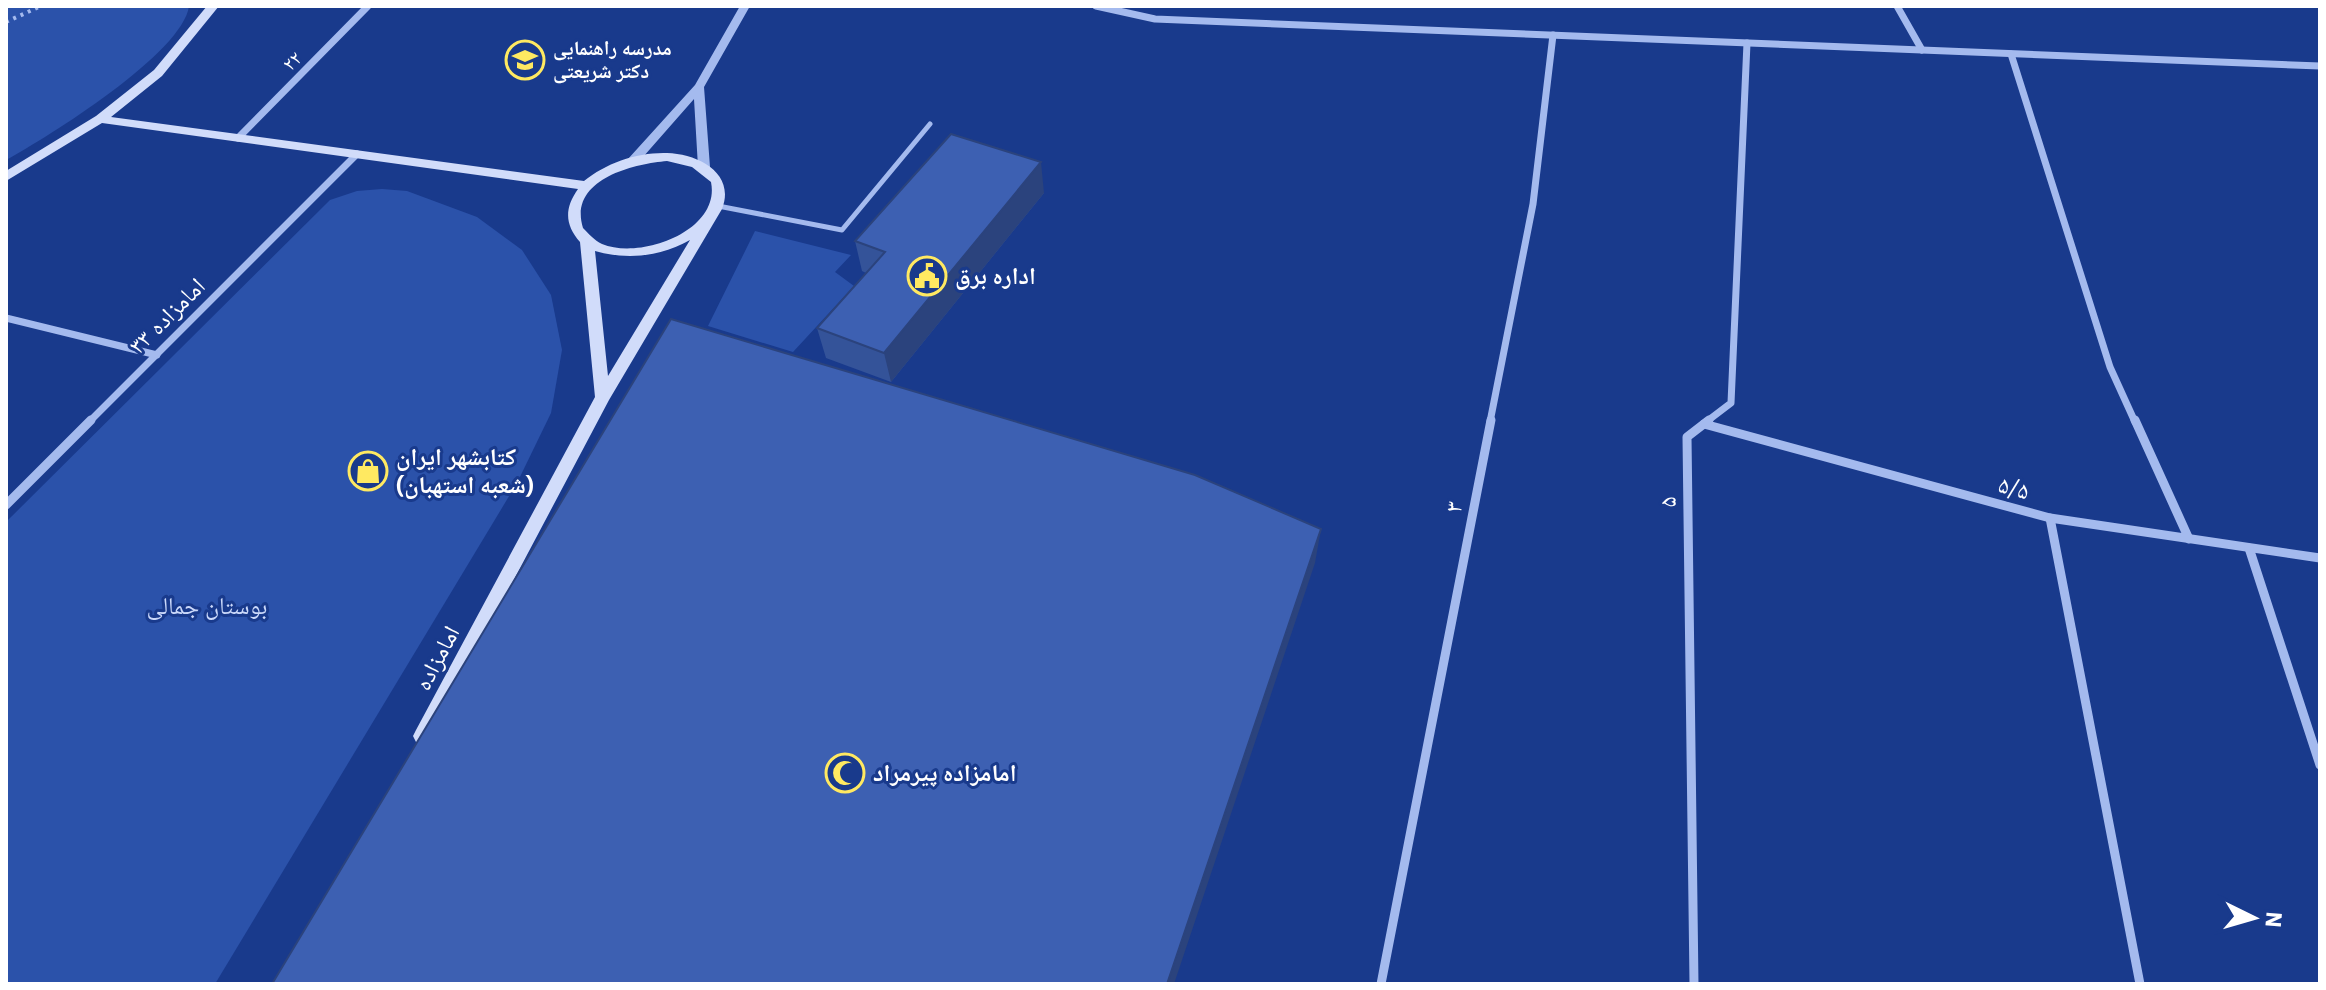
<svg xmlns="http://www.w3.org/2000/svg" width="2326" height="990" viewBox="0 0 2326 990" font-family="'IBM Plex Sans','Noto Naskh Arabic',sans-serif">
<style>
.green{fill:#2b52aa}
.lines{fill:none;stroke-linecap:round;stroke-linejoin:round}
.path{stroke:#a4baee;stroke-width:4;stroke-dasharray:3 5;stroke-linecap:butt}
.service{stroke:#a4baee;stroke-width:5}
.minor-far1{stroke:#a4baee;stroke-width:7}
.minor{stroke:#a4baee;stroke-width:9}
.tertiary{fill:#a4baee;fill-rule:evenodd}
.secondary{fill:#d1dcfa;fill-rule:evenodd}
.wall{fill:#345399}
.shaded-wall{fill:#2b437d}
.building{fill:#3d60b2;stroke:#2b437d;stroke-width:2}
.labels{text-anchor:middle;stroke-width:6;stroke-linejoin:round;paint-order:stroke}
.far-poi-label{font-size:20px;font-weight:bold;fill:#fff;stroke:#193a8c;text-anchor:start}
.far-street-label{font-size:20px;fill:#fff;stroke:#193a8c}
.poi-label{font-size:24px;font-weight:bold;fill:#fff;stroke:#193a8c;text-anchor:start}
.street-label{font-size:24px;fill:#fff;stroke:#193a8c}
.park-label{font-size:24px;fill:#cad8fa;stroke:#193a8c}
</style>
<rect width="100%" height="100%" fill="#193a8c"/>
<g class="green">
<path d="M6 6H189C183 53 48 137 6 160Z"/>
<polygon points="382,189 407,191 477,217 522,250 551,295 562,350 551,413 517,483 215,984 6,984 6,522 330,200 357,191"/>
<polygon points="755,231 851,255 835,272 854,286 793,352 708,326"/>
</g>
<g class="lines">
<polyline class="path" points="6,22 41,6"/>
<polyline class="service" points="718,206 842,230 930,124"/>
<g class="minor-far1">
<polyline points="1096,6 1155,19 2320,66"/>
<polyline points="1897,6 1922,50"/>
<polyline points="2011,54 2110,367 2135,422"/>
<polyline points="238,138 368,6"/>
<polyline points="6,318 157,355"/>
<polyline points="89,422 357,154"/>
<polyline points="1490,422 1533,204 1553,35"/>
<polyline points="1706,422 1731,403 1747,43"/>
</g>
<g class="minor">
<polyline points="2135,420 2189,539"/>
<polyline points="1704,424 2050,518 2320,558"/>
<polyline points="6,505 91,420"/>
<polyline points="2050,518 2140,984"/>
<polyline points="2249,548 2320,765"/>
<polyline points="1381,984 1491,420"/>
<polyline points="1694,984 1687,437 1709,420"/>
</g>
<polygon class="tertiary" points="740,6 750,6 704,87 710,167 708,170 704,171 698,167 694,99 636,165 628,165 628,159 695,85"/>
<path class="secondary" d="M207 6H219L162 76 111 117 584 181C606 163 638 152 667 153 698 154 736 173 722 209L609 400 428 742 422 744 416 742 413 736 416 730 595 397 580 242C565 225 564 209 578 189L102 123 6 181V171L96 116 154 70ZM667 161 692 167 711 182C721 231 640 260 602 244 594 240 589 234 583 228 568 180 632 164 667 161ZM690 240 608 376 595 251C627 260 660 257 690 240Z"/>
</g>
<polygon class="wall" points="1044,193 891,382 826,358 817,328 866,273 862,271 855,241"/>
<g class="shaded-wall">
<polygon points="1041,162 1044,193 891,382 884,353"/>
<polygon points="1321,529 1315,563 1174,984 1167,984"/>
</g>
<g class="building">
<polygon points="951,134 1041,162 884,353 817,328 885,252 855,241"/>
<polygon points="671,319 1195,475 1321,529 1167,984 272,984"/>
</g>
<defs>
<symbol id="school-ring" viewBox="-11 -11 22 22"><circle r="9.5" fill="#193a8c" stroke="#ffe961" stroke-width="1.5"/><path d="M0-5L7-2L0 1L-7-2ZM-4 1L0 2.5L4 1V4Q0 6-4 4Z" fill="#ffe961"/></symbol>
<symbol id="civic-ring" viewBox="-11 -11 22 22"><circle r="9.5" fill="#193a8c" stroke="#ffe961" stroke-width="1.5"/><path d="M-.6-6.5H3V-4.5H.6V-3L4-1V1h2V6H-6V1h2V-1L-.6-3ZM-1.2 2.5V6h2.4V2.5Z" fill="#ffe961"/></symbol>
<symbol id="shop-ring" viewBox="-11 -11 22 22"><circle r="9.5" fill="#193a8c" stroke="#ffe961" stroke-width="1.5"/><path d="M-5-2.5h2.3a2.7 3.5 0 0 1 5.4 0H5L5.5 6h-11ZM-1.5-2.5h3a1.5 2.3 0 0 0-3 0Z" fill="#ffe961"/></symbol>
<symbol id="mosque-ring" viewBox="-11 -11 22 22"><circle r="9.5" fill="#193a8c" stroke="#ffe961" stroke-width="1.5"/><path d="M3.5-4.9A6 6 0 1 0 3.5 4.9A5 5 0 1 1 3.5-4.9Z" fill="#ffe961"/></symbol>
</defs>
<g fill-rule="evenodd">
<use href="#school-ring" x="503" y="38" width="44" height="44"/>
<use href="#civic-ring" x="905" y="254" width="44" height="44"/>
<use href="#shop-ring" x="346" y="449" width="44" height="44"/>
<use href="#mosque-ring" x="823" y="751" width="44" height="44"/>
</g>
<g class="labels">
<g class="far-poi-label">
<text x="553" y="55">مدرسه راهنمایی<tspan x="553" dy="23">دکتر شریعتی</tspan></text>
</g>
<g class="far-street-label">
<text transform="translate(292 61) rotate(-45)" y="7">۲۲</text>
</g>
<g class="poi-label">
<text x="955" y="284">اداره برق</text>
<text x="396" y="465">کتابشهر ایران<tspan x="396" dy="28">(شعبه استهبان)</tspan></text>
<text x="873" y="781">امامزاده پیرمراد</text>
</g>
<g class="street-label">
<text transform="translate(167 316) rotate(-45)" y="8">امامزاده ۳۳</text>
<text transform="translate(2014 488) rotate(15)" y="8">۵/۵</text>
<text transform="translate(1668 502) rotate(-91)" y="8">۵</text>
<text transform="translate(1454 507) rotate(-79)" y="8">۳</text>
<text transform="translate(437 658) rotate(-62)" y="8">امامزاده</text>
</g>
<g class="park-label">
<text x="207" y="614">بوستان جمالی</text>
</g>
</g>
<rect width="2326" height="990" fill="none" stroke="#ffffff" stroke-width="16"/>
<g transform="translate(2254 918) rotate(95)" stroke="#193a8c" stroke-width="6" paint-order="stroke">
<path d="M0-6L14 30L0 20L-14 30Z" fill="#ffffff"/>
<text y="-12" font-size="22" font-weight="bold" text-anchor="middle" fill="#ffffff">N</text>
</g>
</svg>
